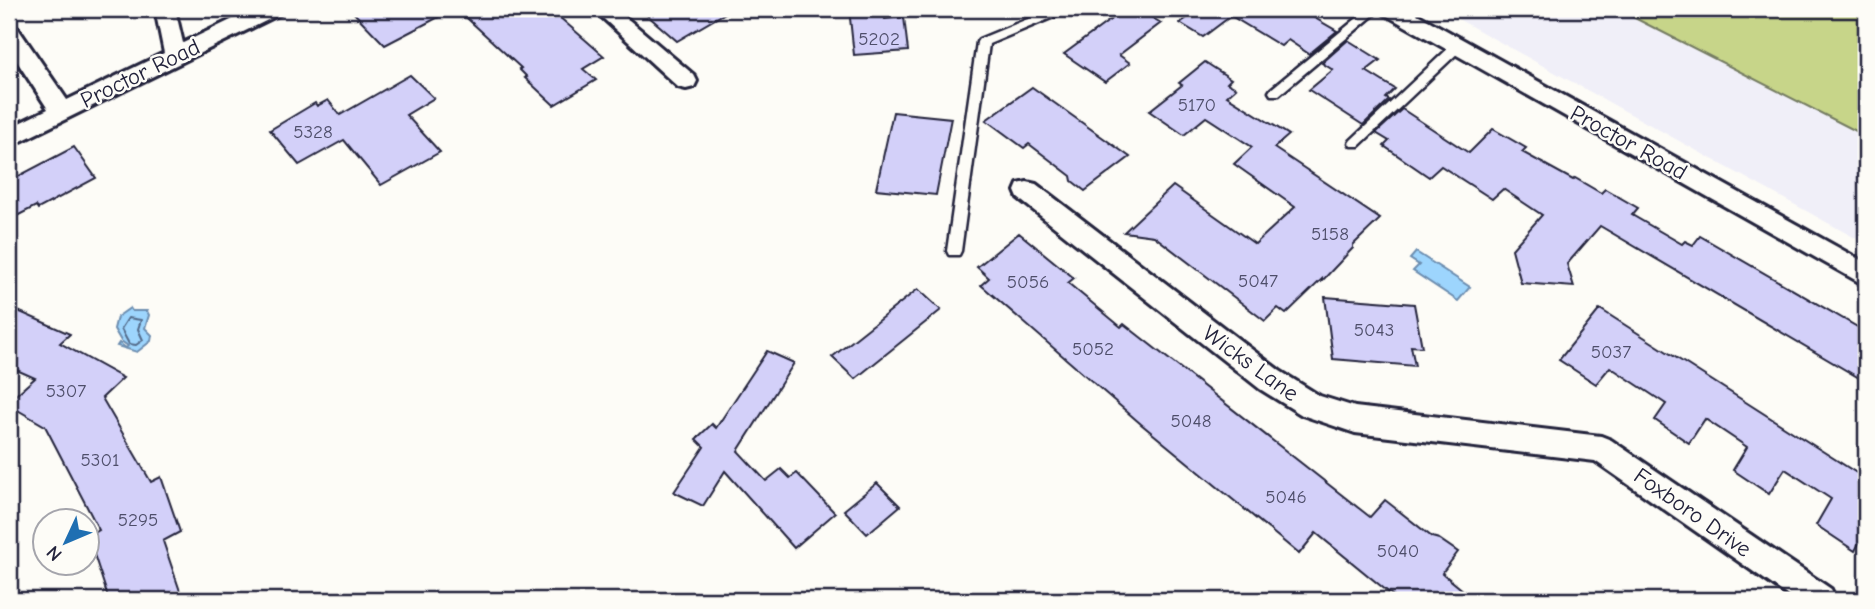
<svg xmlns="http://www.w3.org/2000/svg" width="1875" height="609" viewBox="0 0 1875 609" font-family="'Comic Neue',sans-serif">
<style>
.built{fill:#f0eff8}
.green{fill:#c7d589;stroke:#747c62;stroke-width:2}
.water{fill:#9dd5fd;stroke:#6c8daf;stroke-width:2}
.lines{fill:none;stroke-linecap:round;stroke-linejoin:round}
.shore{stroke:#536a89;stroke-width:2}
.building{fill:#d3d0f9;stroke:#22223b;stroke-width:2}
.lane-casing{stroke:#22223b;stroke-width:5}
.street-casing{stroke:#22223b;stroke-width:6}
.lane{fill:#fdfcf7;fill-rule:evenodd}
.street{fill:#fdfcf7;fill-rule:evenodd}
.labels{text-anchor:middle;stroke-width:5;stroke-linejoin:round;paint-order:stroke}
.number-label{font-size:19px;fill:#4e4e6a}
.street-label{font-size:23px;fill:#22223b;stroke:#fdfcf7}
</style>
<rect width="100%" height="100%" fill="#fdfcf7"/>
<filter id="ink" filterUnits="userSpaceOnUse"><feTurbulence type="fractalNoise" baseFrequency=".0143" numOctaves="2"/><feDisplacementMap in="SourceGraphic" scale="14" xChannelSelector="R" yChannelSelector="G"/><feConvolveMatrix kernelMatrix="1 2 1 2 8 2 1 2 1" color-interpolation-filters="sRGB"/></filter>
<g filter="url(#ink)">
<polygon class="built" points="1469,9 1866,9 1866,244 1458,19"/>
<polygon class="green" points="1617,9 1866,9 1866,136"/>
<g class="water">
<polygon points="1416,252 1470,287 1458,301 1413,271 1419,265 1410,259"/>
<polygon points="130,308 132,311 147,311 149,315 145,328 152,335 151,341 137,352 117,346 119,343 126,348 128,346 121,341 114,329 117,317"/>
</g>
<g class="lines">
<polygon class="shore" points="128,318 141,320 138,329 143,340 136,345 129,344 121,329"/>
</g>
<g class="building">
<polygon points="350,9 454,9 385,45"/>
<polygon points="457,9 550,9 604,56 583,69 596,80 554,105 525,78 527,77 519,69 521,68"/>
<polygon points="640,9 732,9 677,41"/>
<polygon points="849,9 883,9 885,19 904,17 908,51 854,55"/>
<polygon points="1125,9 1138,9 1161,23 1119,55 1130,63 1105,82 1064,54"/>
<polygon points="1200,9 1299,9 1337,31 1309,54 1288,40 1281,46 1231,16 1203,37 1180,23"/>
<polygon points="1348,40 1380,60 1366,71 1395,89 1386,98 1389,100 1363,125 1309,90 1333,70 1322,63"/>
<polygon points="1205,62 1231,79 1227,83 1236,88 1227,96 1289,135 1274,148 1380,219 1353,245 1353,248 1322,281 1322,279 1286,314 1278,308 1265,321 1154,236 1124,232 1173,186 1255,244 1295,207 1234,164 1252,147 1206,117 1184,135 1149,111 1182,85 1179,83"/>
<polygon points="410,75 434,98 406,115 440,152 381,185 344,140 299,165 270,130 315,103 317,106 328,100 340,115"/>
<polygon points="1032,87 1130,157 1085,191 1072,181 1071,176 1029,144 1024,148 986,120"/>
<polygon points="1402,109 1469,153 1493,129 1526,148 1522,152 1573,180 1575,178 1601,193 1605,189 1638,208 1632,215 1682,244 1685,241 1693,245 1700,236 1866,332 1866,382 1600,226 1567,264 1574,287 1521,283 1512,249 1542,215 1503,189 1492,199 1441,166 1429,177 1384,146 1389,141 1376,133"/>
<polygon points="893,112 951,118 936,195 876,189"/>
<polygon points="74,147 96,178 38,209 36,206 9,220 9,181"/>
<polygon points="1019,233 1074,278 1068,283 1121,327 1124,324 1370,517 1385,500 1432,537 1439,539 1458,552 1442,573 1475,600 1398,600 1316,533 1299,554 1141,424 981,285 989,278 977,267"/>
<polygon points="918,289 941,310 855,379 832,357"/>
<polygon points="1325,297 1414,304 1422,347 1411,346 1415,366 1333,359"/>
<polygon points="9,307 70,334 60,343 123,378 102,398 151,482 161,477 180,532 163,541 183,600 109,600 88,536 99,530 45,426 9,405 9,401 35,378 10,367"/>
<polygon points="1600,309 1866,479 1866,530 1855,551 1816,525 1831,499 1785,469 1769,494 1733,470 1747,447 1705,419 1689,443 1655,420 1666,404 1610,367 1596,384 1559,360"/>
<polygon points="767,351 794,363 738,451 766,481 781,469 790,478 797,473 835,513 794,548 725,471 703,506 674,492 704,447 696,439 712,424 716,428"/>
<polygon points="877,483 900,506 867,534 844,510"/>
</g>
<g class="lines">
<defs>
<g id="lane">
<polygon points="1052,9 1068,9 1066,12 989,44 961,251 959,255 949,255 947,251 977,42 979,39"/>
<polygon points="1368,9 1381,9 1279,95 1271,95 1269,92 1271,89"/>
<polygon points="1458,42 1464,46 1462,49 1359,146 1351,146 1349,143 1351,140 1454,43"/>
</g>
<g id="street">
<polygon points="155,9 175,9 183,43 254,9 283,9 280,14 9,147 9,128 48,109 9,49 9,25 17,27 67,100 164,53"/>
<polygon points="593,9 616,9 694,75 697,81 694,87 686,89 678,87"/>
<polygon points="1381,9 1408,9 1866,263 1866,286 1384,14"/>
<polygon points="1027,182 1036,184 1280,371 1320,396 1355,407 1601,436 1611,440 1831,589 1836,600 1794,600 1595,461 1355,433 1302,415 1260,389 1018,198 1015,191 1018,184"/>
</g>
</defs>
<use href="#lane" class="lane-casing"/>
<use href="#street" class="street-casing"/>
<use href="#lane" class="lane"/>
<use href="#street" class="street"/>
</g>
</g>
<g class="labels">
<g class="number-label">
<text x="879" y="45">5202</text>
<text x="1197" y="111">5170</text>
<text x="313" y="138">5328</text>
<text x="1330" y="240">5158</text>
<text x="1258" y="287">5047</text>
<text x="1028" y="288">5056</text>
<text x="1374" y="336">5043</text>
<text x="1093" y="355">5052</text>
<text x="1611" y="358">5037</text>
<text x="66" y="397">5307</text>
<text x="1191" y="427">5048</text>
<text x="100" y="466">5301</text>
<text x="1286" y="503">5046</text>
<text x="138" y="526">5295</text>
<text x="1398" y="557">5040</text>
</g>
<g class="street-label">
<text transform="translate(140 73) rotate(-26)" y="8">Proctor Road</text>
<text transform="translate(1629 142) rotate(29)" y="8">Proctor Road</text>
<text transform="translate(1251 363) rotate(36)" y="8">Wicks Lane</text>
<text transform="translate(1693 512) rotate(35)" y="8">Foxboro Drive</text>
</g>
</g>
<rect width="1875" height="609" fill="none" stroke="#fdfcf7" stroke-width="35"/>
<rect x="18" y="18" width="1840" height="574" fill="none" stroke="#22223b" stroke-width="2.5" filter="url(#ink)"/>
<g transform="translate(66 542) rotate(226)"><circle r="33" fill="#fdfcf7" stroke="#a5a5ac" stroke-width="2"/>
<path d="M0-5L12 26L0 18L-12 26Z" fill="#1f6fb2"/>
<text y="-10" font-size="19" font-weight="bold" text-anchor="middle" fill="#22223b">N</text>
</g>
</svg>
